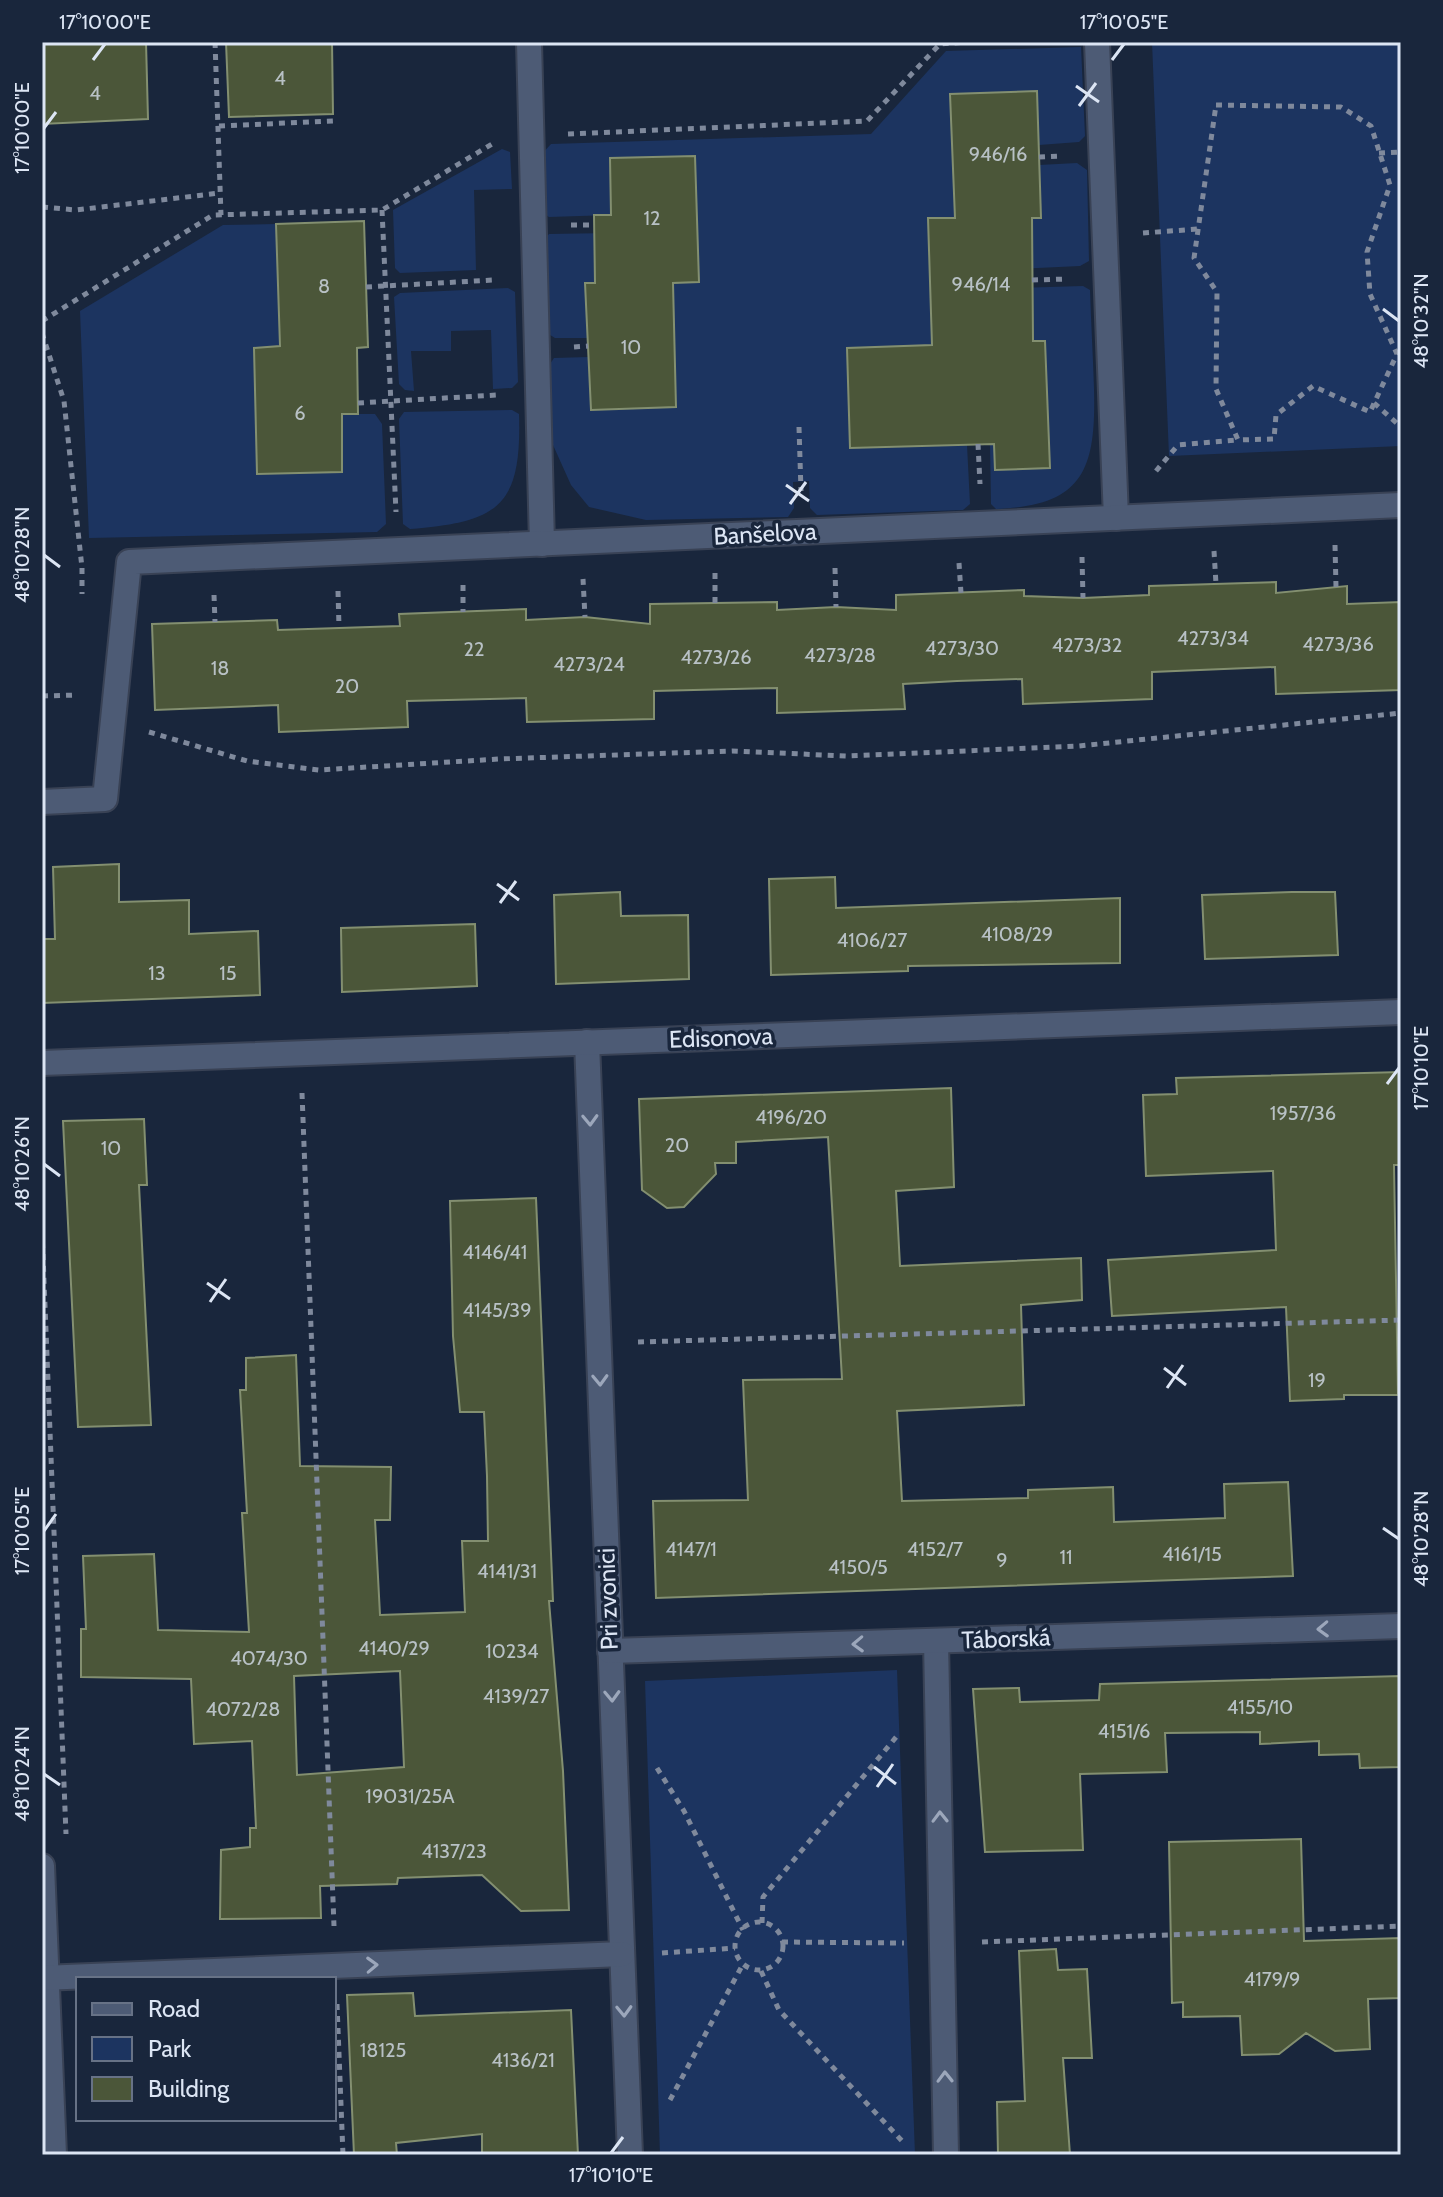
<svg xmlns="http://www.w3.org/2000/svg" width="1443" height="2197" viewBox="0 0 1443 2197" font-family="Cabin,sans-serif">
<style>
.green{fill:#1c3460}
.building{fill:#4b5639;stroke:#838f70;stroke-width:2;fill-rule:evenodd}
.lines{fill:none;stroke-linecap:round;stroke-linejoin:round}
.minor-casing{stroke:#394255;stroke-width:28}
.path{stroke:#7f899c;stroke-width:5;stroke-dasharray:6 6;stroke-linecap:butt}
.minor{stroke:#4d5b75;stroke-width:24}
.oneway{stroke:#9ca7bb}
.ticks{fill:none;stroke:#dce5f4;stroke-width:3}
.labels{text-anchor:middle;stroke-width:7;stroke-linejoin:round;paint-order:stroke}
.number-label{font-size:20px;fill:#b8c1c5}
.street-label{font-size:24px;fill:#dce5f4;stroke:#19263c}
.neatline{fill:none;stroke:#dce5f4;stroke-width:3}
.ticks-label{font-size:20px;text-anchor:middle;fill:#dce5f4}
</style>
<rect width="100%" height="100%" fill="#19263c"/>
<g class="green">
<polygon points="1152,42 1401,42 1401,446 1169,456"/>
<polygon points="1081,47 1085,136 1079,142 1039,145 1036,91 950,94 955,218 932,345 847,348 850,448 967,445 970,504 963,510 817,515 810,508 809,481 793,482 794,508 788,517 646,520 589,507 571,485 553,445 550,364 554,358 589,357 592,410 676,407 672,283 699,282 695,157 610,158 611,215 549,217 542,212 541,155 551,144 871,134 946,51"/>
<polygon points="502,149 510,152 512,189 474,190 476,270 400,273 395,268 393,210"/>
<polygon points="1077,163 1087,170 1089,261 1080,266 1015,269 1014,218 1041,218 1039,165"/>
<polygon points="276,224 280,346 254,348 257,474 342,472 342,414 375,414 382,424 386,524 377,532 89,538 80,311 223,225"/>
<polygon points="612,233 614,283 586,283 588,338 555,338 547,333 545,239 549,234"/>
<path d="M1083 286 1090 290C1091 323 1093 356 1094 389 1096 469 1084 506 996 509L991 504 990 444 1050 468 1045 341H1016V288Z"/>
<polygon points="508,288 515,292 518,382 512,388 493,389 491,330 451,331 451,351 411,351 414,391 405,390 399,384 394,297 400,293"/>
<path d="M512 410 519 414C522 507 498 522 410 529L403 524 399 419 404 412Z"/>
<polygon points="897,1670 915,2155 660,2155 645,1681"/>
</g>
<g class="building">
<polygon points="42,42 146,42 148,119 42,124"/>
<polygon points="226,42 332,42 333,114 229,117"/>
<polygon points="1037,91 1041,218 1032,218 1033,341 1045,341 1050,468 995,470 994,444 850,448 847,348 932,345 928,218 955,218 950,94"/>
<polygon points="695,156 699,282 673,283 676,407 591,410 585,283 595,283 594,215 611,215 610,158"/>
<polygon points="364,221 368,347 357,348 358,414 342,414 342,472 257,474 254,348 280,346 276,224"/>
<polygon points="1276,582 1276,593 1347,586 1347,604 1401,602 1401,690 1276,694 1275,667 1152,672 1152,699 1023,704 1022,679 957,681 903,684 905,709 777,713 777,688 654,691 654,719 527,722 526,698 407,701 408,727 279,732 278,705 155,710 152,624 277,620 278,630 400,626 399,614 526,609 526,620 585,617 650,624 650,604 777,602 777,610 836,607 896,610 896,595 1024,590 1024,596 1083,598 1149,595 1149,586"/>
<polygon points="119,864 119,902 189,900 189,934 258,931 260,995 42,1003 42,939 55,939 53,867"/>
<polygon points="835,877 836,908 1120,898 1120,963 908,966 908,971 771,975 769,879"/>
<polygon points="620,892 621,916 688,915 689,979 556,984 554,895"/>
<polygon points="1292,892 1335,892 1338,955 1205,959 1202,895"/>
<polygon points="475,924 477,986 342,992 341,928"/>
<polygon points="1401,1072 1401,1165 1394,1165 1398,1395 1344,1395 1344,1399 1290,1401 1286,1307 1112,1316 1108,1260 1276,1250 1273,1171 1146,1176 1143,1095 1177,1094 1176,1078"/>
<polygon points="951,1088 954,1187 896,1191 900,1266 1081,1258 1082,1300 1021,1305 1024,1405 897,1411 902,1501 1028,1498 1028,1490 1113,1487 1114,1522 1225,1518 1224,1484 1288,1482 1293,1576 656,1598 653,1501 748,1500 743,1380 842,1379 828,1137 736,1142 736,1163 715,1163 716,1174 684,1207 667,1208 642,1190 639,1099"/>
<polygon points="144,1119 147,1185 139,1185 151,1425 78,1427 63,1121"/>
<path d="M536 1198 553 1601H549L563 1771 569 1910 521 1911 482 1875 398 1878 397 1884 320 1886 321 1918 220 1919 221 1850 250 1847V1828H256L252 1741 194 1744 191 1679 81 1677V1629H86L83 1556 154 1554 158 1630 249 1632 242 1513H247L240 1390H246V1358L296 1355 300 1466 391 1467 390 1520H375L380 1615 465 1612 462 1541H488L487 1476 484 1412H460L453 1336 450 1201ZM400 1671 404 1767 297 1775 294 1676Z"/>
<polygon points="1401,1676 1401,1767 1360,1768 1359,1754 1319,1755 1319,1741 1260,1744 1260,1732 1165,1733 1167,1772 1080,1774 1083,1850 985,1852 973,1689 1019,1688 1020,1702 1099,1700 1100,1684"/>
<polygon points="1301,1839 1304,1941 1401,1938 1401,1998 1368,1999 1370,2049 1335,2051 1306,2033 1279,2054 1242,2055 1240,2016 1183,2017 1183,2002 1172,2003 1169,1842"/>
<polygon points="1056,1949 1058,1970 1087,1969 1092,2058 1063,2058 1070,2155 998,2155 997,2102 1025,2101 1019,1951"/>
<polygon points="413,1993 415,2016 571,2010 578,2155 482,2155 482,2134 396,2143 397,2155 354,2155 347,1995"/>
</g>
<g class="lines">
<defs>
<g id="minor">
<polyline points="529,42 542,544"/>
<polyline points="1097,42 1116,518"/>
<polyline points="42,802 105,799 129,562 1401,505"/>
<polyline points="587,1042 630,2155"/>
<polyline points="42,1063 1401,1012"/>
<polyline points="936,1641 946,2155"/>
<polyline points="610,1651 1401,1626"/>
<polyline points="42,1866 54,2155"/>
<polyline points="42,1978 622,1954"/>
</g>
</defs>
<use href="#minor" class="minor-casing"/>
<g class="path">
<polyline points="215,42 221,215"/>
<polygon points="1216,105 1341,107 1371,126 1390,185 1367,252 1370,294 1397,354 1370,412 1313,386 1276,415 1274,439 1238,440 1216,389 1217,292 1194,258"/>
<polyline points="219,126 333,121"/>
<polyline points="568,134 867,121 940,44 967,42"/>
<polyline points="1379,153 1401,152"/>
<polyline points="1039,157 1062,156"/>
<polyline points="42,207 76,210 220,193"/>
<polyline points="382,210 396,512"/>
<polyline points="571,225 594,225"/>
<polyline points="1143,233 1198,229"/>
<polyline points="1032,280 1067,279"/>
<polyline points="366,287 494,280"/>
<polyline points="42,321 213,215 382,210 492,144"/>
<polyline points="42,333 64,401 82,568"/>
<polyline points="574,347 588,346"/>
<polyline points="358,403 497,395"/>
<polyline points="1374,403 1401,427"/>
<polyline points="799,427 801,491"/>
<polyline points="978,444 980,484"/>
<polyline points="1156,471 1178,445 1238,440"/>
<polyline points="1335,545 1336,587"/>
<polyline points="1214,551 1216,584"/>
<polyline points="1082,557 1083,598"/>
<polyline points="959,563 961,593"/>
<polyline points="82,568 82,594"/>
<polyline points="835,568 836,607"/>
<polyline points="715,573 715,603"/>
<polyline points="583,579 585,617"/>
<polyline points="463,585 463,612"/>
<polyline points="338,591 339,627"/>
<polyline points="214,595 215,622"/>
<polyline points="42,696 77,695"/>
<polyline points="149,732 247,761 319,770 499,759 732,751 847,756 1079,746 1401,713"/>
<polyline points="302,1093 334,1926"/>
<polyline points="42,1230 66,1834"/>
<polyline points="638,1342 1401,1320"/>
<polyline points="657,1768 684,1811 743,1930"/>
<circle cx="759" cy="1946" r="24"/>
<polyline points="762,1923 763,1897 897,1736"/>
<polyline points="782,1942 904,1943"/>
<polyline points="982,1942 1401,1926"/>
<polyline points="662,1953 735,1948"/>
<polyline points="761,1971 779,2010 904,2143"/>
<polyline points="337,2004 343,2155"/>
<polyline points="670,2100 743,1964"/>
</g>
<use href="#minor" class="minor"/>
</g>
<defs><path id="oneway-chevron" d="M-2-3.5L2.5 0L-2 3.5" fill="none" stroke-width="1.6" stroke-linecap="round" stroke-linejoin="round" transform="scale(2)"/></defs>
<g class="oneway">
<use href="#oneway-chevron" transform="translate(590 1120) rotate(88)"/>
<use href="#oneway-chevron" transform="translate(600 1380) rotate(88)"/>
<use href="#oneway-chevron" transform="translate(1323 1629) rotate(178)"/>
<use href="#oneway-chevron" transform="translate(858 1644) rotate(178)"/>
<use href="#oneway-chevron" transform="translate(612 1696) rotate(88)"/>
<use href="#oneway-chevron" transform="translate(940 1817) rotate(-91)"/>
<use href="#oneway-chevron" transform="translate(372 1965) rotate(-2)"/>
<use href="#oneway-chevron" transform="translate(624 2011) rotate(88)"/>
<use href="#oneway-chevron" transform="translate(945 2077) rotate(-91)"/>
</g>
<path class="ticks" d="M93 60 105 44M1112 60 1124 44M1076 86 1099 102M1079 106 1096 83M44 128 56 112M1383 309 1399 321M786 485 809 501M790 504 806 482M44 555 60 567M497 884 519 900M500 903 516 881M1387 1084 1399 1068M44 1164 60 1176M207 1283 230 1299M210 1302 226 1279M1164 1368 1186 1385M1167 1388 1183 1365M1383 1528 1399 1539M44 1531 56 1514M874 1767 896 1784M44 1774 60 1785M877 1787 893 1764M611 2153 623 2137"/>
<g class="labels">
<g class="number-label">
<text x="280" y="85">4</text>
<text x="95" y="100">4</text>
<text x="998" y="161">946/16</text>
<text x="652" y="225">12</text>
<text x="981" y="291">946/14</text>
<text x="324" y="293">8</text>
<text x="631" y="354">10</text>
<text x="300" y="420">6</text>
<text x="1213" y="645">4273/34</text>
<text x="1338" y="651">4273/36</text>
<text x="1087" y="652">4273/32</text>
<text x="962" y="655">4273/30</text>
<text x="474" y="656">22</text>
<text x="840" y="662">4273/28</text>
<text x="716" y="664">4273/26</text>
<text x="589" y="671">4273/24</text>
<text x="220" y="675">18</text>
<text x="347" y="693">20</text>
<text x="1017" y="941">4108/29</text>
<text x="872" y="947">4106/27</text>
<text x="157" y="980">13</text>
<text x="228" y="980">15</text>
<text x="1303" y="1120">1957/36</text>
<text x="791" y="1124">4196/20</text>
<text x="677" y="1152">20</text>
<text x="111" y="1155">10</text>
<text x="495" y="1259">4146/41</text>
<text x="497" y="1317">4145/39</text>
<text x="1317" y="1387">19</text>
<text x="691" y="1556">4147/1</text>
<text x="935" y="1556">4152/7</text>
<text x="1192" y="1561">4161/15</text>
<text x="1066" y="1564">11</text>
<text x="1002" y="1567">9</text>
<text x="858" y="1574">4150/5</text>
<text x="507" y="1578">4141/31</text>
<text x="394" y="1655">4140/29</text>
<text x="512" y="1658">10234</text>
<text x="269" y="1665">4074/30</text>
<text x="516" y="1703">4139/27</text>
<text x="1260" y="1714">4155/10</text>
<text x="243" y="1716">4072/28</text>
<text x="1124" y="1738">4151/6</text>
<text x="410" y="1803">19031/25A</text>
<text x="454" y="1858">4137/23</text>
<text x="1272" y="1986">4179/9</text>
<text x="383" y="2057">18125</text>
<text x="523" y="2067">4136/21</text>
</g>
<g class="street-label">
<text transform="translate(765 534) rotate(-3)" y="8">Banšelova</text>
<text transform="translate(721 1038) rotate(-2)" y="8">Edisonova</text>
<text transform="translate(608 1599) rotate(-92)" y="8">Pri zvonici</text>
<text transform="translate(1006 1639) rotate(-2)" y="8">Táborská</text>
</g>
</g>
<rect width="1443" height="2197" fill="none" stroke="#19263c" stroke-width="88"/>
<rect x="76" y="1977" width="260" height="144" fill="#19263c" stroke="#677286" stroke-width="2"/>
<rect x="92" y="2003" width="40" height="12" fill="#4d5b75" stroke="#677286" stroke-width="2"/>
<text x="148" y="2017" font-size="24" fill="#dce5f4">Road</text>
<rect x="92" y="2037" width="40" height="24" fill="#1c3460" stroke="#677286" stroke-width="2"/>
<text x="148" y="2057" font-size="24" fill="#dce5f4">Park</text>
<rect x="92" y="2077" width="40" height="24" fill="#4b5639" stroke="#677286" stroke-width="2"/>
<text x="148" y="2097" font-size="24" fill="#dce5f4">Building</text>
<rect x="44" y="44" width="1355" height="2109" class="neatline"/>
<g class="ticks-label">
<text x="105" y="29">17°10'00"E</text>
<text x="1124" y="29">17°10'05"E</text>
<text transform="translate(22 128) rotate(-90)" y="7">17°10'00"E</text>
<text transform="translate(1421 321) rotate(-90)" y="7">48°10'32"N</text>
<text transform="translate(22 555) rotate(-90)" y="7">48°10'28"N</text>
<text transform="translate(1421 1068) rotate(-90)" y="7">17°10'10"E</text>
<text transform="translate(22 1164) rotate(-90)" y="7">48°10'26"N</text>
<text transform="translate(22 1531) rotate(-90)" y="7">17°10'05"E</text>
<text transform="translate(1421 1539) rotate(-90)" y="7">48°10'28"N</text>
<text transform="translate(22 1774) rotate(-90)" y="7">48°10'24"N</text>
<text x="611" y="2182">17°10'10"E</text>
</g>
</svg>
